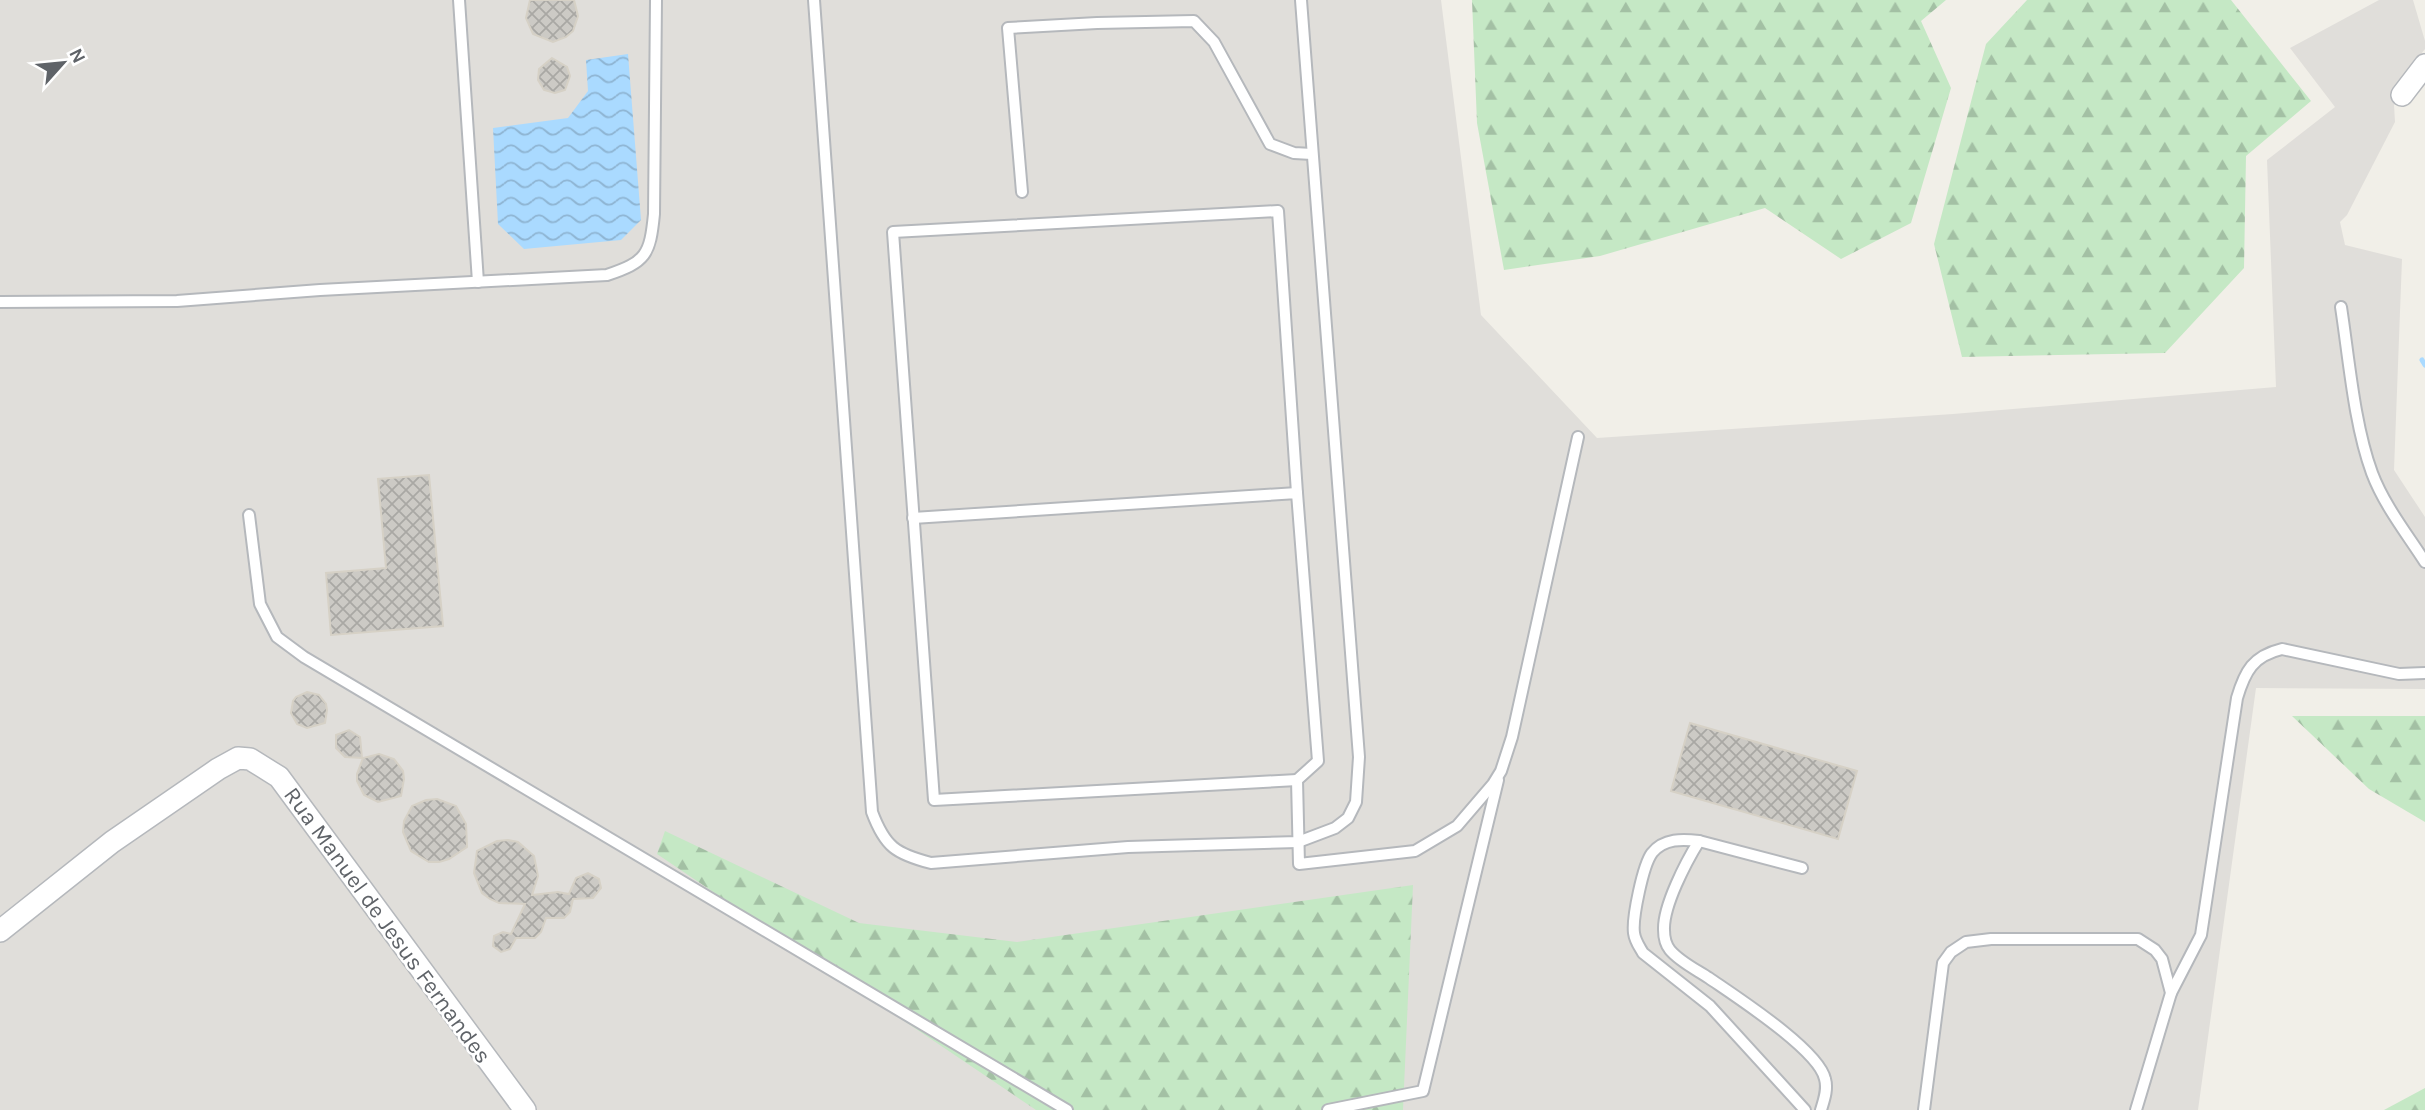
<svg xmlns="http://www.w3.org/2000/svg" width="2425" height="1110" viewBox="0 0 2425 1110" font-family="Karla,sans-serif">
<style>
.industrial{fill:#e0deda}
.forest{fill:url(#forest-firs)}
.water{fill:url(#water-waves)}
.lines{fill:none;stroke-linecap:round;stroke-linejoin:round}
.stream{stroke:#aadaff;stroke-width:5}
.building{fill:url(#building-cross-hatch);stroke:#d6d1c6;stroke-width:2}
.service-casing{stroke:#b5b8bc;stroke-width:14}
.minor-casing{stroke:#b5b8bc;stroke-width:24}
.service{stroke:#fff;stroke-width:10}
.minor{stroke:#fff;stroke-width:21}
.labels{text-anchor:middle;stroke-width:5;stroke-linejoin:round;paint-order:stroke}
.street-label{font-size:23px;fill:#5f6368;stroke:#fff}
</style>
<defs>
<pattern id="forest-firs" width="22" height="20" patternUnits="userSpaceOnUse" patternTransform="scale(1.75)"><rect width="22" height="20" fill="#c5e8c5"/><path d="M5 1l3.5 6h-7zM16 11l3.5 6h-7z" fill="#a3c0a4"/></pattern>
<pattern id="water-waves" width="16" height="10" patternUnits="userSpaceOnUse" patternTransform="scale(1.75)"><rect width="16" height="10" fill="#aadaff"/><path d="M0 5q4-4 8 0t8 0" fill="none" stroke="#8eb4d2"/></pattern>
<pattern id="building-cross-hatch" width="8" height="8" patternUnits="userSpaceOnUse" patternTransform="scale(1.75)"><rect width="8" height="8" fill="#cccac5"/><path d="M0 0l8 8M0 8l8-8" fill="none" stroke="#a9a8a4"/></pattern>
</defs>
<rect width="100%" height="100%" fill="#f1efe8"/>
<polygon class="industrial" points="0,0 1441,0 1481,315 1597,438 1953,414 2276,387 2267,160 2335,107 2290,48 2379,0 2413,0 2425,41 2425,49 2393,88 2395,122 2347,215 2340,222 2345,245 2402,259 2394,470 2425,517 2425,689 2256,688 2198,1110 0,1110"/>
<g class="forest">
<polygon points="1472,0 1946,0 1921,21 1951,88 1911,223 1841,259 1765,208 1600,256 1504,270 1477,123"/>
<polygon points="2027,0 2231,0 2311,101 2246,156 2244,268 2165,353 1962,357 1934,244 1986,44"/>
<polygon points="2292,716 2425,716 2425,822 2369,789"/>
<polygon points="665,831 859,923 1017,942 1413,885 1403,1110 1036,1110 657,854"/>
<polygon points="2425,1088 2425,1110 2384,1110"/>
</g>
<polygon class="water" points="628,54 641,220 621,240 524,249 498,224 493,128 568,118 588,91 586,60"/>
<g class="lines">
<polyline class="stream" points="2422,360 2425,365"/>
</g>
<g class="building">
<polygon points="530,0 574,0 578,16 573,31 566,37 553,42 533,34 526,18"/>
<polygon points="552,58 567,67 570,76 565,90 555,93 544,90 538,80 539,69"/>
<polygon points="429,475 443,626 331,635 326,573 386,568 378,479"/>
<polygon points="307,692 319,695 326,704 327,710 325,723 307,728 297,724 291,713 293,701 296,697"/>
<polygon points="1690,723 1857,771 1838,839 1671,791"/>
<polygon points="349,730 360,737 362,758 345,757 336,748 336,735"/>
<polygon points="379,754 394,759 403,771 404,779 401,796 378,802 364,795 357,781 357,774 363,758"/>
<polygon points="437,799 456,806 466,824 467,847 449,859 439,862 429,862 411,851 403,832 404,821 412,806 426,800"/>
<polygon points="508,840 518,842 534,856 538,876 532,895 558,892 569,894 576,878 588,873 599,879 601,888 593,898 573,899 570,912 564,918 546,918 541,932 535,938 516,938 510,949 501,952 493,946 494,936 503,932 511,934 525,904 499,903 490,899 482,893 474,873 477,851 497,841"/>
</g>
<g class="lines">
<defs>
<g id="service">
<polyline points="459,0 478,282"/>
<path d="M814 0 872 812C885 847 896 854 931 863L1128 847 1298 842 1335 828 1348 818 1356 802 1359 757 1301 0"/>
<polyline points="1022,192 1008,28 1097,23 1194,21 1214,42 1270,144 1294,153 1312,154"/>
<path d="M0 302 177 301 320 290 607 275C646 262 650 255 654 214L656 0"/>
<path d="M2341 307C2349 359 2354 424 2372 473 2384 505 2407 534 2425 562"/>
<polyline points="1297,493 1278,211 893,232 934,800 1297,780"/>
<polyline points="249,515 260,604 277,637 304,657 1067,1110"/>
<polyline points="913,518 1297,493 1318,761 1297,780 1299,864 1415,851 1457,826 1493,784 1501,771 1512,737 1578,437"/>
<path d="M1699 841C1686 862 1663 906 1664 930 1664 937 1666 945 1670 950 1680 962 1697 970 1709 978 1735 996 1819 1050 1825 1079 1828 1089 1824 1100 1821 1110"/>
<path d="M1802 868 1699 841C1683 839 1664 838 1652 853 1643 865 1632 918 1634 933 1635 941 1639 946 1643 953L1710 1006 1805 1110"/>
<path d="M2171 993 2201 935 2237 698C2245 671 2253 656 2282 649L2399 674 2425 673"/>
<polyline points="1328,1110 1423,1091 1498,780"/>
<polyline points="1924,1110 1943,963 1951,952 1966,942 1991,939 2138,939 2155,950 2162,959 2171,993 2136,1110"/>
</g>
<g id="minor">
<polyline points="2402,95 2425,65"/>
<polyline points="0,931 112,842 218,769 238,758 250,759 279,777 525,1110"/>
</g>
</defs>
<use href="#service" class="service-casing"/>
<use href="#minor" class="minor-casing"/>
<use href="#service" class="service"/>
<use href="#minor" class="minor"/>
</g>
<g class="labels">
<g class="street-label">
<text transform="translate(388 925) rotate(54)" y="8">Rua Manuel de Jesus Fernandes</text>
</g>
</g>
<g transform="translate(63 63) rotate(63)" stroke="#ffffff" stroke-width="5" paint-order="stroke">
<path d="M0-5L12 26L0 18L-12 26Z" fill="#5f6368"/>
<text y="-10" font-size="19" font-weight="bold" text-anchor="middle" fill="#5f6368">N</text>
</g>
</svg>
